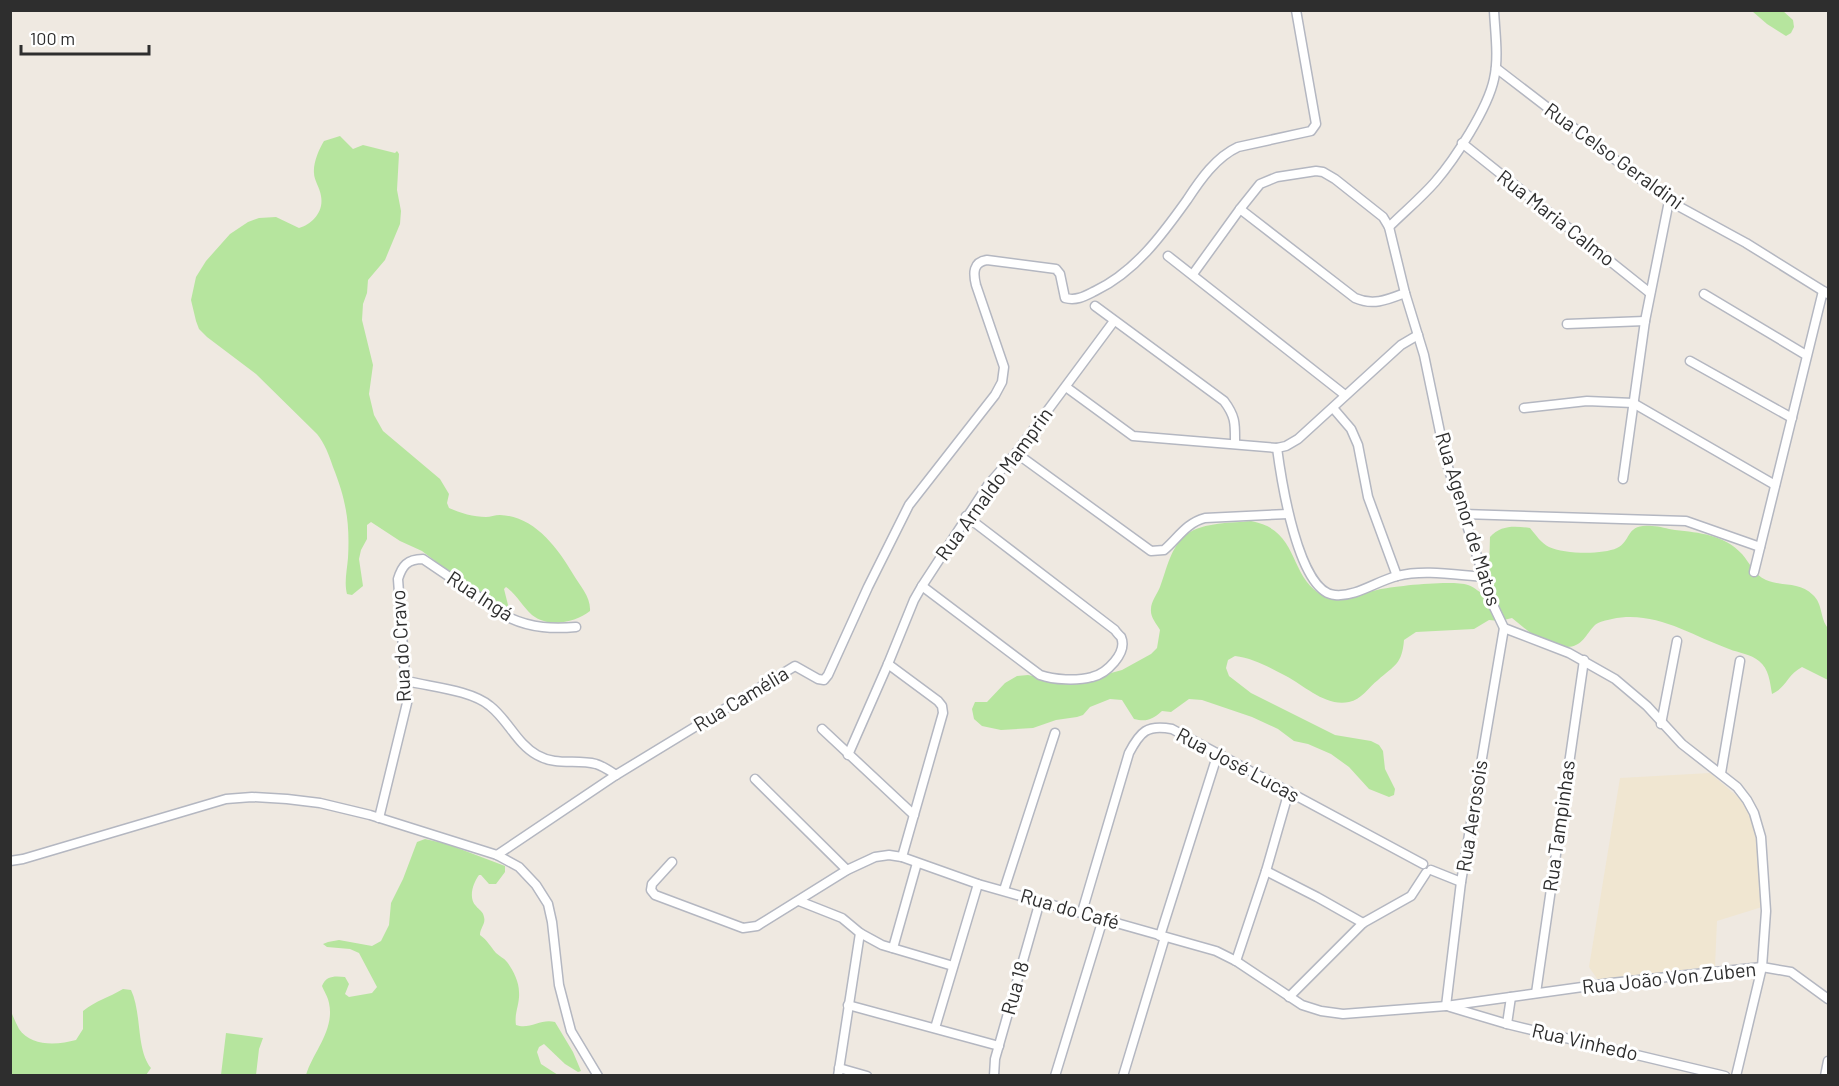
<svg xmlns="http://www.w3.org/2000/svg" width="1839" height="1086" viewBox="0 0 1839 1086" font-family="Barlow,sans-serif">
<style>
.education{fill:#f0e6d1}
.green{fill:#b6e59e}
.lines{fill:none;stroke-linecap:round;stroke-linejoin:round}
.minor-casing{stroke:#b4b7c1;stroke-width:11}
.minor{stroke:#fff;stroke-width:8}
.labels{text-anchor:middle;stroke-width:6;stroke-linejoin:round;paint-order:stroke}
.street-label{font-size:20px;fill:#2e2e2e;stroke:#fff}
</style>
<rect width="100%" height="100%" fill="#efe9e1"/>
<polygon class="education" points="1710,773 1746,804 1754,828 1759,858 1762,907 1717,921 1715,966 1598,980 1589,967 1620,778"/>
<g class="green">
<polygon points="1752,11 1783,11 1793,20 1794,27 1791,33 1786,36 1767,24"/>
<path d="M340 136 353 149 363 145 395 153 397 151 399 154 397 190 401 211 400 224 385 260 368 280 367 293 363 304 362 320 373 365 369 394 374 415 383 431 440 479 449 494 447 503 449 508C460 513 474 517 486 517 490 517 495 515 500 515 534 516 557 547 573 574 580 586 591 597 590 611 575 623 548 628 532 615 522 606 517 595 506 587L504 589 508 605 506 608 500 607 474 591 422 551 400 541 371 522 367 525V539L361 550 359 559 363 586 352 595 347 594C344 583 347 570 348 558 350 522 346 500 333 467 329 455 325 444 317 434L256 374 207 337 199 329 196 321 191 300 196 277 206 261 230 234 248 222 259 218 276 217 299 228C312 224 324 212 321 196 320 188 314 180 314 173 313 163 319 149 324 141Z"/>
<path d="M1251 521C1301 530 1287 577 1324 596 1340 605 1361 593 1377 590 1395 586 1452 580 1468 585 1475 587 1480 594 1488 595L1491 592 1493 587 1489 569 1490 537C1501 525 1514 526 1530 528 1535 534 1542 544 1549 547 1564 554 1602 555 1617 548 1632 541 1625 523 1652 526 1660 526 1667 529 1675 530 1700 533 1723 534 1742 554 1750 563 1754 575 1766 580 1782 587 1799 581 1813 595 1823 604 1820 619 1828 628V680L1802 667C1787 675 1786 688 1772 694 1770 682 1769 669 1759 661 1751 654 1739 653 1729 649 1690 635 1655 610 1612 619 1607 620 1598 622 1595 625 1586 634 1582 647 1567 647 1544 646 1529 632 1512 618L1500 621 1489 620 1474 629 1416 632 1404 640C1402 664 1395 665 1378 680 1369 687 1361 700 1349 702 1326 707 1305 686 1286 676 1271 668 1253 658 1235 656L1228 660 1226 668 1229 676 1251 693 1335 735 1371 741 1379 745 1383 751 1385 769 1395 789 1394 795 1389 797 1369 789 1349 767 1331 754 1308 744 1294 741 1278 729 1252 717 1202 700 1189 699 1171 712 1162 711C1152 720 1146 722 1134 719L1122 700 1110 699 1090 707 1083 715 1077 717 1056 720 1033 728 1001 730 982 726 974 719 972 709 975 702H987L1005 683 1017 676 1028 675 1058 681 1089 679 1122 670 1151 654 1157 648 1160 630C1156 623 1150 617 1151 609 1151 602 1157 594 1160 587 1167 569 1170 547 1187 534 1204 522 1232 523 1251 521Z"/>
<path d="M425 839 447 844 505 866V872L496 884H489L481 875H479C473 883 468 898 476 906 479 910 483 911 484 917 486 924 480 928 480 935 488 941 490 946 496 953 499 956 504 958 507 962 513 970 519 982 519 992 520 1004 514 1013 516 1025 530 1030 541 1018 555 1022L573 1052 581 1071 578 1072 565 1064 544 1044 539 1047 537 1052 541 1064 558 1075H306C313 1052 335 1030 329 1003 328 997 324 991 322 986 326 975 336 976 345 977L349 984 345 994 349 997 372 993 377 987 359 953 350 949 327 947 323 944 328 942 339 940 372 946 381 941 389 925 391 903 403 879 417 842Z"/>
<path d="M123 989 131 990C142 1013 136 1050 151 1068L146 1075H11V1011C13 1017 16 1023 19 1029 31 1047 58 1045 76 1040L83 1029V1011C97 1000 108 998 123 989Z"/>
<polygon points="226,1033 263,1038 259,1049 256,1075 221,1075"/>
</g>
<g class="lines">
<defs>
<g id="minor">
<polyline points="1496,68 1669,201 1746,243 1828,294"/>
<polyline points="1462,143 1650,293"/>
<path d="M1240 209 1355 298C1373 306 1387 300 1405 293"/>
<path d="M1389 227C1404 212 1421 198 1435 182 1455 159 1488 108 1494 79 1499 58 1495 32 1494 10"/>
<polyline points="1168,256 1345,395"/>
<polyline points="1193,274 1240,209 1260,184 1277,177 1316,171 1323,172 1335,179 1383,217 1389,227 1405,293 1424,355 1446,461 1493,605 1504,628 1569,653 1615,679 1647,706 1682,744 1737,787 1747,800 1754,813 1761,837 1766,911 1762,967 1736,1076"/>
<polyline points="1704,294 1806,355"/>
<path d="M1095 306 1224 401C1236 417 1235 424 1235 443"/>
<polyline points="1567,324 1645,321"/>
<polyline points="1690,361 1792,418"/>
<polyline points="1066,387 1133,436 1277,448 1286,446 1298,439 1401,345 1418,335"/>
<polyline points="1333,408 1351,429 1358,445 1368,497 1397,576"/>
<polyline points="1524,408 1587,401 1633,403 1775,485"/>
<path d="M1277 448C1281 478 1298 593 1335 595 1356 597 1377 581 1397 576 1424 569 1456 575 1484 577"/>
<path d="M1016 453 1151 551 1164 550C1178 538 1186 523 1205 518L1288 514"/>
<polyline points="1623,479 1645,321 1669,201"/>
<polyline points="1463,514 1686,521 1760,547"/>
<polyline points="1754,572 1823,291"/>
<path d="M922 586 1040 675C1054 680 1077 681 1092 677 1106 674 1128 653 1121 637 1121 637 1115 631 1115 630L966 516"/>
<polyline points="888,664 938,701 942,706 943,713 902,857"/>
<path d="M407 681C431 687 471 690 490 706 508 720 517 744 537 755 556 766 576 759 596 764 603 766 610 771 616 775"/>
<polyline points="1661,724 1677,641"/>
<polyline points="822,729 914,815"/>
<polyline points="848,755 888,664 914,600 922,586 988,485 1016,453 1114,321"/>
<polyline points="1721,773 1740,661"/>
<polyline points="755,779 847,870"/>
<path d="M379 818 407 703 398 579C402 566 407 559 423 559L510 618C532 628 553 629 576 627"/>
<path d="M497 855 616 775 795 666 818 679 824 680 828 675 868 587 909 505 995 395 1002 382 1004 367 976 285C973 273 973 262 987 260L1056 269 1060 274 1065 298C1077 301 1085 296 1095 291 1135 272 1162 235 1187 200 1200 180 1216 157 1238 147L1311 131 1316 124 1296 10"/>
<polyline points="10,861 23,859 226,799 252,797 287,799 320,803 370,815 497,855 519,867 536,885 548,904 552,922 559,985 571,1031 598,1076"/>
<polyline points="672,862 652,884 651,890 655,895 743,928 757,926 847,870 875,857 889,855 902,857 978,884 1216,951 1236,961 1302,1005 1321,1011 1343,1014 1446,1006 1611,983 1762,967 1791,972 1828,999"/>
<polyline points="1431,870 1461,882"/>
<polyline points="1266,871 1317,897 1363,923"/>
<polyline points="1004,890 1055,733"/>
<polyline points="799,901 842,918 860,933 882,945 953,966"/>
<path d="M1082 912 1129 753C1140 732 1147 724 1172 729L1423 864"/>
<polyline points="1160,936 1218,753"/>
<polyline points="893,948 917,863"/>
<polyline points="1236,961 1266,871 1289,791"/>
<polyline points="1536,993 1584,660"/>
<polyline points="1289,997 1363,923 1411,896 1426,873"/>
<polyline points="848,1005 999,1046"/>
<polyline points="1446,1006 1461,882 1504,628"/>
<polyline points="1450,1007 1507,1024 1725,1076"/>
<polyline points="1507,1024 1511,997"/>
<polyline points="935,1028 978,884"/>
<polyline points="839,1068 867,1076"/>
<polyline points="838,1076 860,933"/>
<polyline points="994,1076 995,1059 1040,901"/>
<polyline points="1055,1076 1103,919"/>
<polyline points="1123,1076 1165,937"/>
<polyline points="1825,1076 1828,1061"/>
</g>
</defs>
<use href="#minor" class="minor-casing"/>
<use href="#minor" class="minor"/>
</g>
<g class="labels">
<g class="street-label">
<text transform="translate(1614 156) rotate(36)" y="7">Rua Celso Geraldini</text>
<text transform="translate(1556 218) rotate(38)" y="7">Rua Maria Calmo</text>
<text transform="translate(994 484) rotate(-54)" y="7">Rua Arnaldo Mamprin</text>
<text transform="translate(1468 519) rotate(73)" y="7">Rua Agenor de Matos</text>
<text transform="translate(480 596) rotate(33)" y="7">Rua Ingá</text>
<text transform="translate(401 646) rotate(-93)" y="7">Rua do Cravo</text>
<text transform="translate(741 699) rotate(-31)" y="7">Rua Camélia</text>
<text transform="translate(1238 765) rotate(28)" y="7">Rua José Lucas</text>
<text transform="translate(1472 816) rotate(-81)" y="7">Rua Aerosois</text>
<text transform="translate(1559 826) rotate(-82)" y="7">Rua Tampinhas</text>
<text transform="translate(1070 909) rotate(16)" y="7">Rua do Café</text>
<text transform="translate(1669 978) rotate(-6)" y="7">Rua João Von Zuben</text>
<text transform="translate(1015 988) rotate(-74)" y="7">Rua 18</text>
<text transform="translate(1585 1042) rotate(13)" y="7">Rua Vinhedo</text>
</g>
</g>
<rect width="1839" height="1086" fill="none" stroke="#2e2e2e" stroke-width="24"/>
<path d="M21 45v9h128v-9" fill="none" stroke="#2e2e2e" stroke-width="3"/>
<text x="30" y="45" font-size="18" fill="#2e2e2e" stroke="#ffffff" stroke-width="4.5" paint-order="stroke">100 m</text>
</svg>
